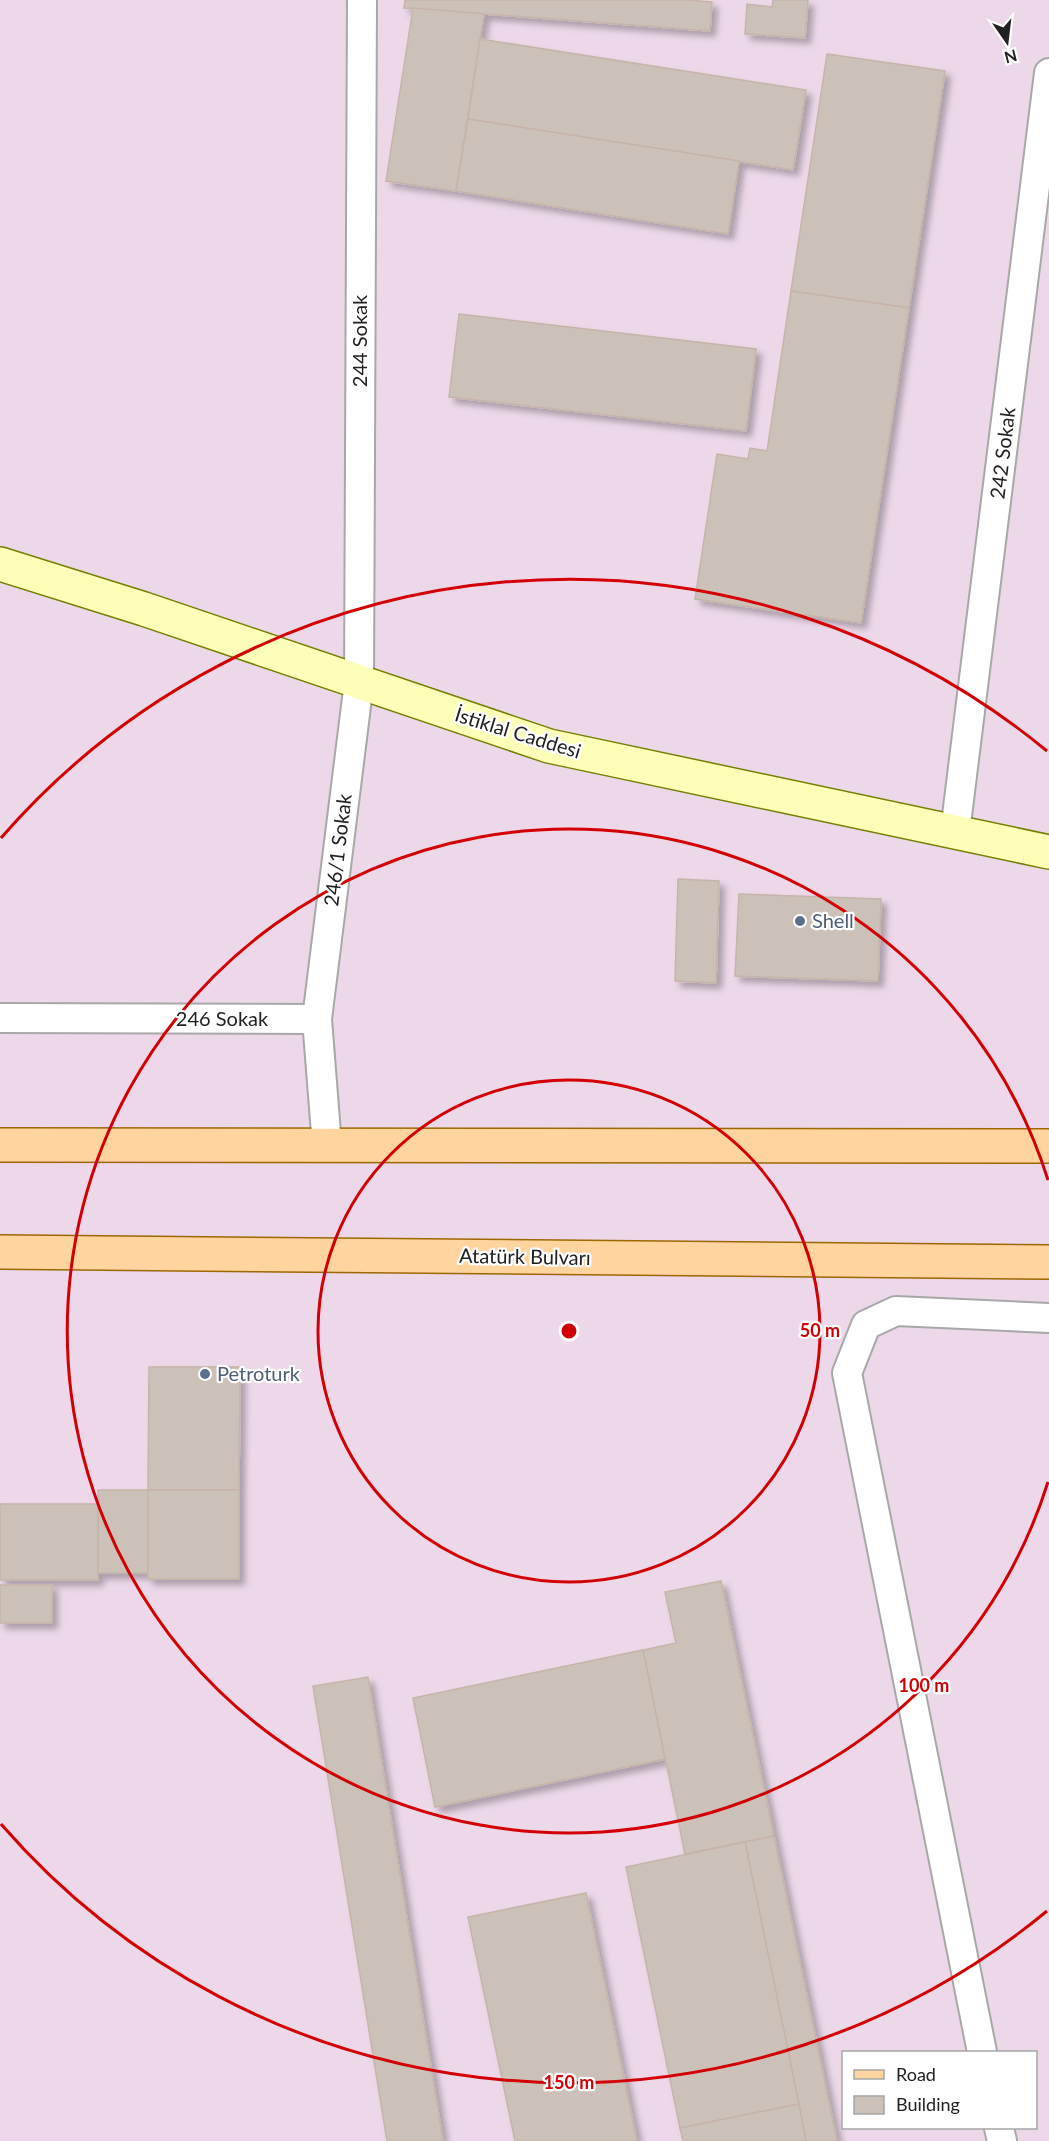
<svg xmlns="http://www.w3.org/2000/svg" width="1049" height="2141" viewBox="0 0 1049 2141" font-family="Lato,sans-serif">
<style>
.industrial{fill:#ecd8e9;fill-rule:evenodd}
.building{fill:#cbc1b9;stroke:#c6b4a8;stroke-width:1.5;filter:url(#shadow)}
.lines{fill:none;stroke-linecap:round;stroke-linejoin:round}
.street-casing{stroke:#a8a8a8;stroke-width:32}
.secondary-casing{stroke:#758000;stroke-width:36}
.primary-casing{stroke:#9e6700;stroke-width:36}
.street{stroke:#fff;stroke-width:28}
.secondary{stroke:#fdffb8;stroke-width:33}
.primary{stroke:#ffd49f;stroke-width:33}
.ring{fill:none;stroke:#d20004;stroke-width:3}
.service-dot{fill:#5c6f8a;stroke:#fff;stroke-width:2}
.labels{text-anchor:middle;stroke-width:4.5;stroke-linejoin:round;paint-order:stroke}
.street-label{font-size:20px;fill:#212121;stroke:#fff}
.service-label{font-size:20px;fill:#4e5e75;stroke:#fff;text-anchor:start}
.centre{fill:#d20004;stroke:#fff;stroke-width:3}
.ring-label{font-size:18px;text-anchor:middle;font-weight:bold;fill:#d20004;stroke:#fff;stroke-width:4.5;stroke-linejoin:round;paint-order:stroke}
</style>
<defs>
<filter id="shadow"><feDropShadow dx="5.5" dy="5.5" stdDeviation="3" flood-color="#0004"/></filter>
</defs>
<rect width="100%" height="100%" fill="#f2eee7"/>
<path class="industrial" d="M0 0H1049V2141H0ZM844 2052H1036V2128H844Z"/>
<g class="building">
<polygon points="405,0 687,0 712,2 710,31 404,8"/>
<polygon points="773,0 808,0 805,38 745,34 747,4 772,7"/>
<polygon points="413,8 484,14 456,191 386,181"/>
<polygon points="480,39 806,90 793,170 468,119"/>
<polygon points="827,54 945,71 909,308 791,291"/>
<polygon points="468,119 739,161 728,234 456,191"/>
<polygon points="791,291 909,308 861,623 695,599 717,454 748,459 750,448 767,451"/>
<polygon points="459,314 756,349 746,431 449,397"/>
<polygon points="678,879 719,881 716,983 675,981"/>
<polygon points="739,894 881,899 878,981 735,976"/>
<polygon points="149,1367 240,1367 239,1490 148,1490"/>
<rect x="98" y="1490" width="50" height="83"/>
<rect x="148" y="1490" width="91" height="89"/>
<rect x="0" y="1504" width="98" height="76"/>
<polygon points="721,1581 774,1836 685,1854 643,1650 676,1643 665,1592"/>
<rect x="0" y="1585" width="52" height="38"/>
<polygon points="643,1650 665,1759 435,1807 413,1698"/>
<polygon points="368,1677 443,2141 387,2141 313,1686"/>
<polygon points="774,1836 837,2141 806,2141 799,2104 745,1842"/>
<polygon points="745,1842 799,2104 680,2128 626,1867"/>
<polygon points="586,1893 637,2141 515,2141 468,1917"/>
<polygon points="799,2104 806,2141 683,2141 680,2128"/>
</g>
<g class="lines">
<defs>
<g id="street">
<polyline points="955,832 1049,73"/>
<polyline points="0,1018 317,1019 327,1146"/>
<polyline points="317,1019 359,682 362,0"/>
<polyline points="982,2052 847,1373 866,1325 896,1311 1049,1318"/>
<polyline points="999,2128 1002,2141"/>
</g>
<polyline id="secondary" points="0,564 144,609 549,746 1049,852"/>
<g id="primary">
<polyline points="0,1145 1049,1146"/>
<polyline points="0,1252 1049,1262"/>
</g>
</defs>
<use href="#street" class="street-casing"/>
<use href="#secondary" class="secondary-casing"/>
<use href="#primary" class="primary-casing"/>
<use href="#street" class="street"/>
<use href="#secondary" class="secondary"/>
<use href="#primary" class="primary"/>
</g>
<g class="ring">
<circle cx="569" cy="1331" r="251"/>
<path d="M1048 1482A502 502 0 1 1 1048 1180"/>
<path d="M1047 1911A752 752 0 0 1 1 1824M1 838A752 752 0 0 1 1047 751"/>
</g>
<g class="service-dot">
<circle cx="800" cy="921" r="6"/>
<circle cx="205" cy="1374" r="6"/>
</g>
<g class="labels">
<g class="street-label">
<text transform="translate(360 341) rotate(-90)" y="7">244 Sokak</text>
<text transform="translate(1003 453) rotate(-83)" y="7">242 Sokak</text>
<text transform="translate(518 733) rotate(17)" y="7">İstiklal Caddesi</text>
<text transform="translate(338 850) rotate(-83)" y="7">246/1 Sokak</text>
<text x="222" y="1026">246 Sokak</text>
<text transform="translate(525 1257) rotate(1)" y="7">Atatürk Bulvarı</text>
</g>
<g class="service-label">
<text x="812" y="928">Shell</text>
<text x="217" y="1381">Petroturk</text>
</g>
</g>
<circle cx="569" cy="1331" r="9" class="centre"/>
<g class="ring-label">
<text x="820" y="1337">50 m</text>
<text x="924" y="1692">100 m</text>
<text x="569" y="2089">150 m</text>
</g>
<rect x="842" y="2051" width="195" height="78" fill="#ffffff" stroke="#a6a6a6" stroke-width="1.5"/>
<rect x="854" y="2070" width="30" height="9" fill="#ffd49f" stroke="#a6a6a6" stroke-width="1.5"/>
<text x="896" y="2081" font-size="18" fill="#212121">Road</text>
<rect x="854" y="2096" width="30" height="18" fill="#cbc1b9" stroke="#a6a6a6" stroke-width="1.5"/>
<text x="896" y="2111" font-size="18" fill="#212121">Building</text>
<g transform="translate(1007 42) rotate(166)" stroke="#ffffff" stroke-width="4.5" paint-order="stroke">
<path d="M0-4.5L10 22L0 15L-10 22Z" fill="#212121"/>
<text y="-9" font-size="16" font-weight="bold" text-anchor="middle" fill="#212121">N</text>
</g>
</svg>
